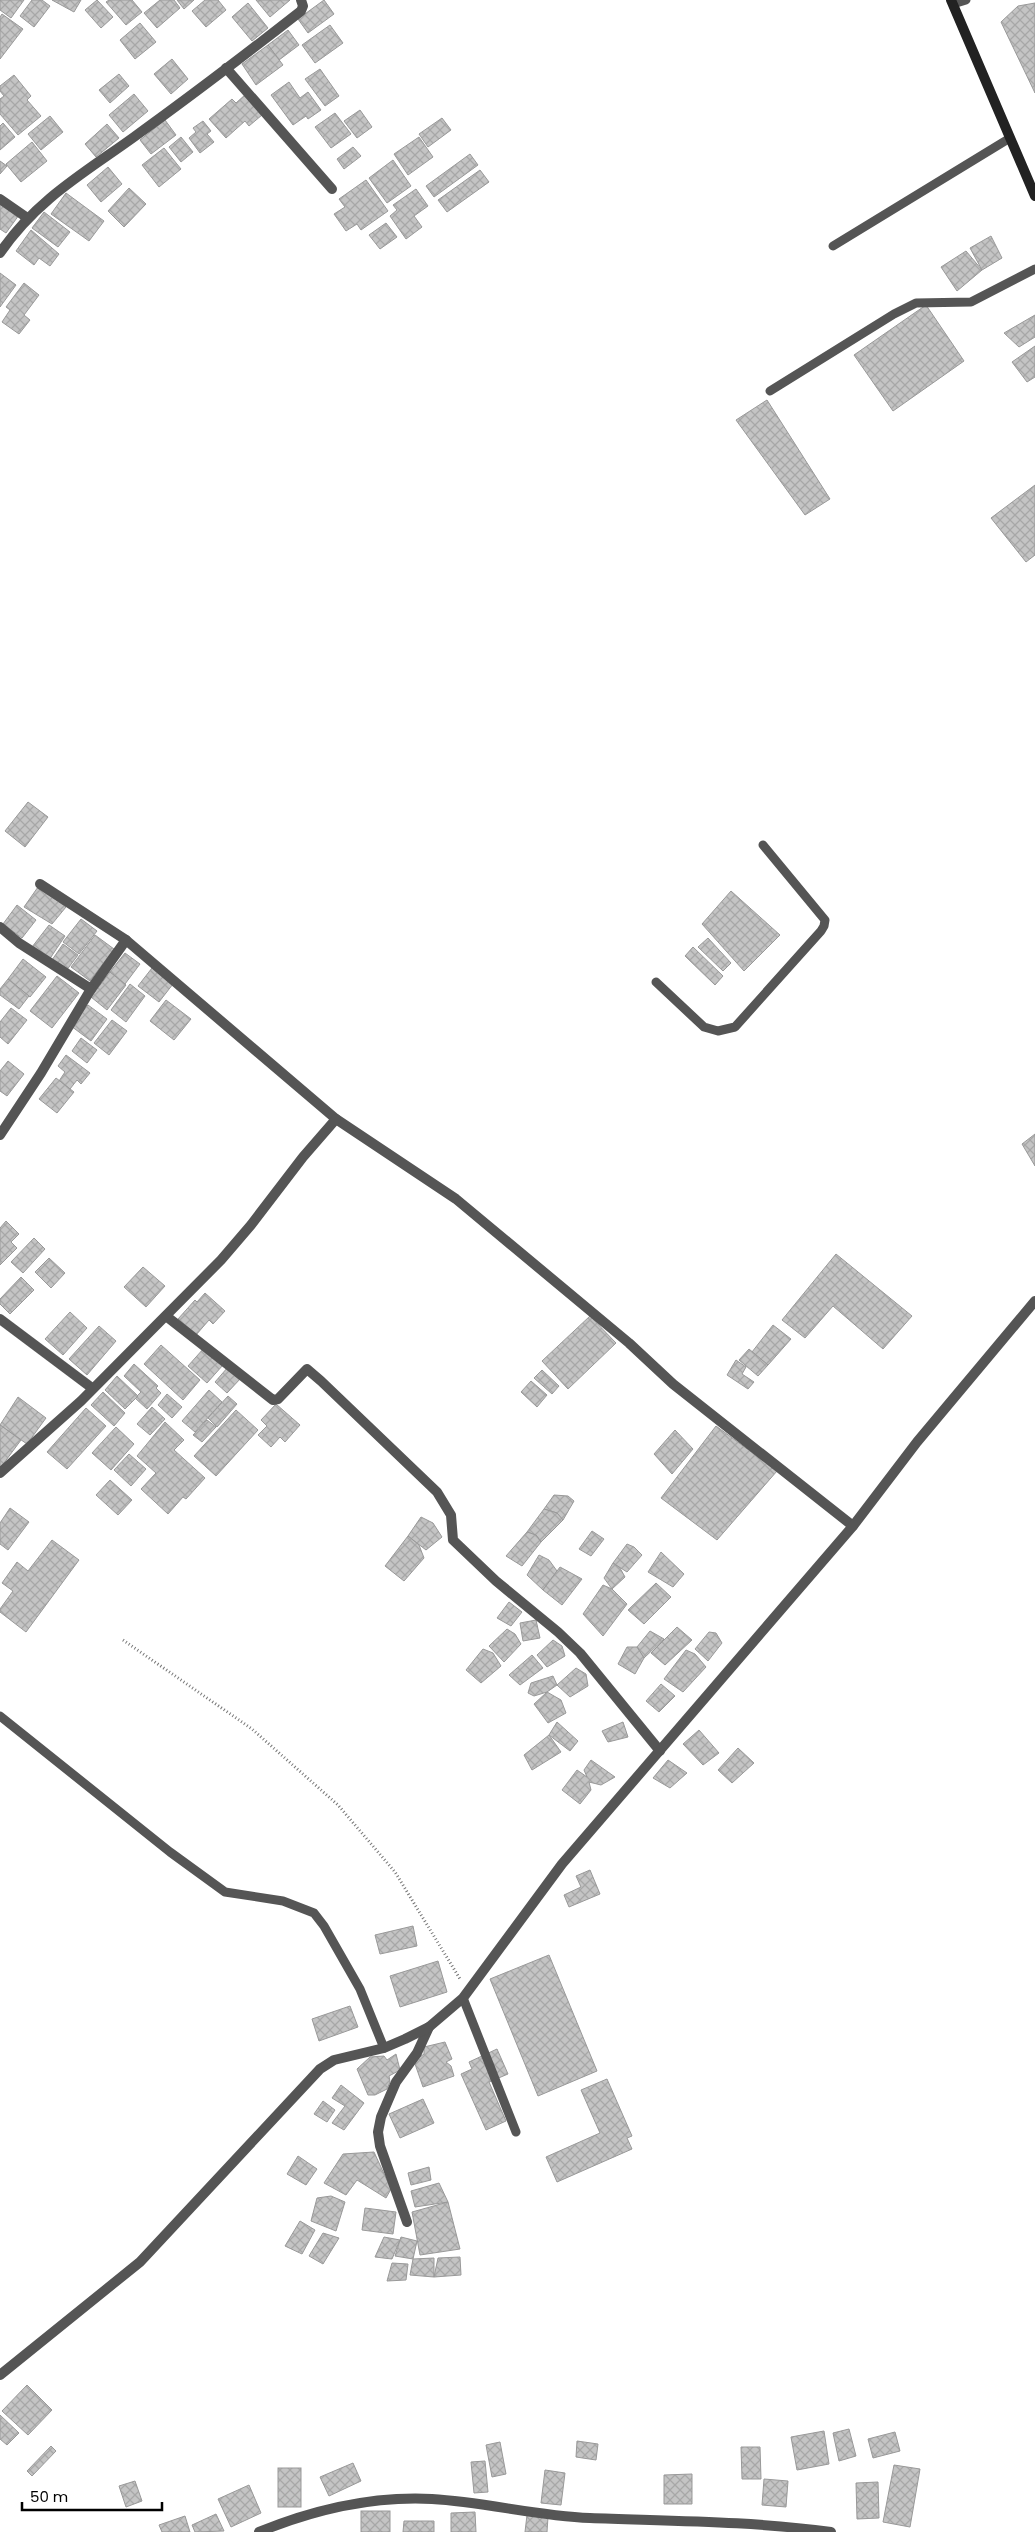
<svg xmlns="http://www.w3.org/2000/svg" width="1035" height="2532" viewBox="0 0 1035 2532" font-family="Poppins,sans-serif">
<style>
.building{fill:url(#building-cross-hatch);stroke:#999}
.lines{fill:none;stroke-linecap:round;stroke-linejoin:round}
.path{stroke:#777;stroke-width:3;stroke-dasharray:1 2.5;stroke-linecap:butt}
.service{stroke:#555;stroke-width:9}
.minor{stroke:#555;stroke-width:10}
.secondary{stroke:#222;stroke-width:10}
</style>
<defs>
<pattern id="building-cross-hatch" width="8" height="8" patternUnits="userSpaceOnUse" patternTransform="scale(1.25)"><rect width="8" height="8" fill="#c4c4c4"/><path d="M0 0l8 8M0 8l8-8" fill="none" stroke="#a7a7a7"/></pattern>
</defs>
<rect width="100%" height="100%" fill="#fff"/>
<g class="building">
<polygon points="0,0 24,0 11,18 0,10"/>
<polygon points="32,0 42,0 50,6 34,27 20,16"/>
<polygon points="52,0 81,0 74,12"/>
<polygon points="97,0 113,17 101,28 85,10"/>
<polygon points="109,0 132,0 142,12 126,25 106,2"/>
<polygon points="160,0 174,0 180,8 157,28 144,13"/>
<polygon points="177,0 194,0 184,9"/>
<polygon points="205,0 218,0 226,10 206,27 192,11"/>
<polygon points="256,0 290,0 270,17"/>
<polygon points="324,0 334,14 308,33 298,19"/>
<polygon points="248,3 268,28 252,41 232,17"/>
<polygon points="1035,3 1035,93 1001,22 1018,6"/>
<polygon points="2,14 23,29 0,59 0,17"/>
<polygon points="140,23 156,42 135,59 120,40"/>
<polygon points="330,25 343,43 315,63 302,45"/>
<polygon points="288,30 299,45 279,60 268,45"/>
<polygon points="268,45 283,65 256,85 242,64"/>
<polygon points="172,59 188,79 171,94 154,74"/>
<polygon points="320,69 339,96 325,106 305,79"/>
<polygon points="119,74 129,86 110,103 99,90"/>
<polygon points="14,75 31,96 27,100 41,116 18,135 0,114 0,99 4,96 0,91 0,86"/>
<polygon points="289,82 300,98 308,92 321,110 308,119 306,116 293,125 271,95"/>
<polygon points="134,94 148,111 123,132 109,115"/>
<polygon points="246,94 262,115 249,126 245,121 226,138 209,119 232,99 236,103"/>
<polygon points="360,110 372,127 357,138 344,121"/>
<polygon points="335,113 351,134 331,148 315,127"/>
<polygon points="50,116 63,132 41,150 28,134"/>
<polygon points="442,118 451,130 428,147 419,134"/>
<polygon points="165,120 176,135 151,154 140,140"/>
<polygon points="203,121 211,131 207,134 214,142 200,153 189,138 196,132 193,128"/>
<polygon points="3,123 15,137 0,150 0,126"/>
<polygon points="107,124 119,138 96,157 85,144"/>
<polygon points="181,137 193,152 181,162 169,147"/>
<polygon points="419,137 433,157 408,175 394,154"/>
<polygon points="32,142 47,161 21,182 6,164"/>
<polygon points="353,147 361,156 344,169 337,159"/>
<polygon points="164,148 181,169 159,187 142,165"/>
<polygon points="470,154 478,165 434,197 426,186"/>
<polygon points="393,160 411,186 387,203 369,178"/>
<polygon points="0,161 7,166 0,174"/>
<polygon points="108,167 122,184 101,202 87,185"/>
<polygon points="480,170 489,182 447,212 438,200"/>
<polygon points="366,180 388,211 361,230 357,224 346,231 334,214 345,207 339,199"/>
<polygon points="129,188 146,204 124,227 108,211"/>
<polygon points="416,189 428,206 414,216 422,227 406,239 390,216 397,210 393,205"/>
<polygon points="66,193 104,221 89,241 51,214"/>
<polygon points="0,203 19,215 6,233 0,229"/>
<polygon points="44,212 70,232 58,247 32,228"/>
<polygon points="386,223 397,237 380,249 369,235"/>
<polygon points="31,230 59,254 50,266 39,258 34,265 16,251"/>
<polygon points="991,236 1002,258 982,270 970,248"/>
<polygon points="966,251 982,270 957,291 941,267"/>
<polygon points="0,273 16,285 0,307"/>
<polygon points="24,283 39,295 24,315 30,320 19,334 2,322 10,310 6,307"/>
<polygon points="926,305 964,361 893,411 854,355"/>
<polygon points="1035,315 1035,337 1019,347 1004,333"/>
<polygon points="1035,346 1035,377 1027,382 1012,362"/>
<polygon points="767,400 830,499 805,515 736,420"/>
<polygon points="1035,485 1035,555 1026,562 991,518"/>
<polygon points="28,802 48,817 25,847 5,831"/>
<polygon points="38,887 66,907 52,924 24,907"/>
<polygon points="731,891 780,935 744,971 702,924"/>
<polygon points="17,905 36,920 22,938 3,924"/>
<polygon points="81,919 97,931 79,954 63,942"/>
<polygon points="49,925 65,936 49,960 32,947"/>
<polygon points="95,935 114,949 90,981 71,967"/>
<polygon points="708,938 731,963 723,971 698,947"/>
<polygon points="63,944 78,955 66,971 52,960"/>
<polygon points="693,947 723,976 715,985 685,956"/>
<polygon points="125,953 140,964 125,984 110,972"/>
<polygon points="23,959 46,977 30,997 8,979"/>
<polygon points="152,968 173,984 159,1002 138,986"/>
<polygon points="110,972 126,985 107,1010 91,997"/>
<polygon points="57,976 79,993 52,1028 30,1011"/>
<polygon points="8,979 29,996 19,1009 0,995 0,989"/>
<polygon points="130,984 145,996 126,1022 111,1010"/>
<polygon points="166,1000 191,1019 174,1040 150,1021"/>
<polygon points="88,1005 107,1019 91,1041 71,1026"/>
<polygon points="11,1008 27,1020 8,1044 0,1037 0,1022"/>
<polygon points="112,1020 127,1031 109,1055 94,1043"/>
<polygon points="81,1038 97,1050 87,1063 72,1051"/>
<polygon points="66,1055 90,1073 81,1084 77,1080 70,1089 59,1081 65,1072 58,1066"/>
<polygon points="8,1061 24,1074 7,1096 0,1091 0,1071"/>
<polygon points="56,1078 74,1092 57,1113 39,1099"/>
<polygon points="1035,1134 1035,1166 1022,1144"/>
<polygon points="6,1221 19,1234 11,1242 17,1248 0,1265 0,1228"/>
<polygon points="34,1238 45,1249 23,1273 11,1262"/>
<polygon points="836,1254 912,1316 883,1349 833,1306 805,1338 782,1320"/>
<polygon points="49,1258 65,1273 51,1288 35,1272"/>
<polygon points="143,1267 165,1286 146,1307 124,1287"/>
<polygon points="21,1277 34,1290 10,1314 0,1304 0,1299"/>
<polygon points="205,1293 225,1311 213,1324 209,1320 196,1335 178,1319 195,1300 197,1302"/>
<polygon points="70,1312 87,1328 63,1355 45,1339"/>
<polygon points="590,1316 616,1343 568,1389 542,1361"/>
<polygon points="773,1325 791,1339 768,1365 752,1352"/>
<polygon points="99,1326 116,1341 87,1375 69,1359"/>
<polygon points="161,1345 200,1380 183,1400 144,1364"/>
<polygon points="204,1348 223,1365 207,1383 188,1366"/>
<polygon points="749,1349 768,1365 758,1376 739,1360"/>
<polygon points="736,1360 746,1367 742,1374 754,1382 748,1389 727,1375"/>
<polygon points="134,1364 158,1386 156,1388 161,1393 147,1409 135,1398 141,1392 124,1376"/>
<polygon points="228,1367 241,1378 227,1393 215,1382"/>
<polygon points="542,1370 559,1386 552,1394 534,1378"/>
<polygon points="117,1376 138,1396 125,1409 105,1390"/>
<polygon points="531,1381 547,1395 537,1407 521,1392"/>
<polygon points="209,1390 222,1402 195,1432 182,1421"/>
<polygon points="103,1392 125,1413 114,1426 91,1405"/>
<polygon points="167,1394 182,1407 172,1418 158,1405"/>
<polygon points="228,1396 237,1404 217,1427 208,1418"/>
<polygon points="18,1397 46,1418 27,1444 0,1425"/>
<polygon points="276,1404 300,1425 285,1442 280,1437 271,1447 258,1435 267,1426 261,1420"/>
<polygon points="152,1407 165,1419 150,1435 137,1424"/>
<polygon points="86,1408 106,1426 67,1469 47,1452"/>
<polygon points="236,1410 258,1430 216,1476 194,1456"/>
<polygon points="207,1420 216,1427 202,1442 193,1435"/>
<polygon points="165,1422 184,1440 174,1450 205,1478 186,1499 183,1497 168,1514 141,1489 156,1473 137,1456"/>
<polygon points="0,1425 21,1440 1,1467 0,1466"/>
<polygon points="716,1426 777,1471 717,1540 661,1498"/>
<polygon points="116,1427 134,1444 111,1470 92,1453"/>
<polygon points="675,1430 693,1449 672,1474 654,1454"/>
<polygon points="129,1454 146,1469 131,1486 114,1470"/>
<polygon points="110,1480 132,1500 118,1515 96,1495"/>
<polygon points="554,1495 568,1496 574,1501 563,1520 557,1513 544,1509"/>
<polygon points="10,1508 29,1522 8,1550 0,1544 0,1523"/>
<polygon points="544,1509 557,1513 563,1520 541,1542 536,1535 527,1532"/>
<polygon points="421,1517 433,1523 442,1537 426,1550 408,1536"/>
<polygon points="592,1531 604,1539 591,1556 579,1549"/>
<polygon points="527,1532 536,1535 541,1542 522,1566 506,1556"/>
<polygon points="408,1536 419,1545 424,1558 404,1581 385,1566"/>
<polygon points="52,1540 79,1560 26,1632 0,1612 0,1609 13,1591 2,1583 17,1562 28,1571"/>
<polygon points="627,1544 634,1547 642,1555 627,1572 613,1563"/>
<polygon points="661,1552 684,1574 673,1587 648,1572"/>
<polygon points="539,1555 549,1560 557,1571 543,1590 527,1575"/>
<polygon points="613,1563 620,1568 625,1577 612,1589 604,1578"/>
<polygon points="560,1567 582,1579 562,1605 543,1590"/>
<polygon points="656,1583 671,1597 644,1624 628,1610"/>
<polygon points="603,1585 612,1589 627,1604 603,1636 583,1614"/>
<polygon points="509,1602 522,1612 511,1626 497,1618"/>
<polygon points="536,1620 540,1638 523,1641 520,1623"/>
<polygon points="677,1627 692,1640 665,1665 651,1653"/>
<polygon points="507,1629 515,1634 521,1644 504,1662 489,1646"/>
<polygon points="650,1631 664,1639 644,1658 637,1647"/>
<polygon points="709,1632 716,1633 722,1643 708,1661 695,1649"/>
<polygon points="553,1640 562,1646 565,1656 547,1667 537,1655"/>
<polygon points="627,1647 637,1647 644,1658 635,1674 618,1664"/>
<polygon points="483,1649 493,1653 501,1666 481,1683 466,1670"/>
<polygon points="686,1650 695,1654 706,1667 683,1692 664,1679"/>
<polygon points="532,1655 543,1668 520,1685 509,1675"/>
<polygon points="576,1668 586,1674 588,1686 570,1697 557,1685"/>
<polygon points="553,1676 557,1685 547,1692 534,1696 528,1693 531,1683"/>
<polygon points="661,1684 675,1696 659,1712 646,1701"/>
<polygon points="547,1692 561,1700 566,1713 548,1723 534,1704"/>
<polygon points="557,1722 578,1741 570,1751 549,1735"/>
<polygon points="623,1722 628,1737 608,1742 602,1731"/>
<polygon points="699,1730 719,1753 703,1765 683,1744"/>
<polygon points="549,1735 561,1752 532,1770 524,1755"/>
<polygon points="738,1748 754,1763 732,1783 718,1770"/>
<polygon points="591,1760 615,1777 601,1785 589,1782 591,1790 580,1804 562,1790 577,1770 587,1777 584,1770"/>
<polygon points="668,1760 687,1773 670,1788 653,1778"/>
<polygon points="590,1870 600,1894 569,1907 564,1895 581,1887 576,1876"/>
<polygon points="413,1926 417,1946 380,1954 375,1935"/>
<polygon points="549,1955 597,2071 538,2096 490,1979"/>
<polygon points="438,1961 447,1992 400,2007 390,1976"/>
<polygon points="350,2006 358,2027 319,2041 312,2019"/>
<polygon points="445,2042 452,2059 446,2062 451,2066 454,2076 423,2087 414,2061 424,2054 424,2047"/>
<polygon points="497,2049 508,2074 489,2082 506,2121 486,2130 461,2074 472,2069 469,2062"/>
<polygon points="396,2054 400,2070 389,2076 390,2082 387,2089 375,2095 368,2095 357,2069 370,2057 384,2056 387,2060"/>
<polygon points="607,2079 632,2136 627,2138 632,2149 557,2182 546,2157 600,2133 581,2090"/>
<polygon points="341,2085 364,2103 344,2130 332,2123 345,2106 332,2098"/>
<polygon points="423,2099 434,2123 400,2138 389,2114"/>
<polygon points="323,2101 335,2110 327,2122 314,2114"/>
<polygon points="374,2152 391,2189 386,2198 357,2180 346,2195 324,2183 343,2154"/>
<polygon points="298,2156 317,2169 306,2185 287,2174"/>
<polygon points="429,2167 431,2180 411,2185 408,2173"/>
<polygon points="439,2183 448,2202 415,2207 411,2191"/>
<polygon points="331,2196 345,2202 336,2231 311,2221 317,2198"/>
<polygon points="448,2202 460,2249 420,2255 412,2212"/>
<polygon points="365,2208 396,2212 393,2234 362,2230"/>
<polygon points="300,2221 315,2230 302,2254 285,2246"/>
<polygon points="323,2233 339,2238 323,2264 309,2256"/>
<polygon points="384,2237 400,2240 392,2259 375,2257"/>
<polygon points="401,2237 417,2241 413,2259 395,2256"/>
<polygon points="460,2257 461,2275 434,2277 438,2258"/>
<polygon points="434,2258 434,2277 410,2275 413,2259"/>
<polygon points="392,2263 408,2264 406,2280 387,2281"/>
<polygon points="27,2385 52,2410 28,2435 2,2411"/>
<polygon points="0,2415 19,2433 7,2445 0,2439"/>
<polygon points="849,2429 856,2456 839,2461 833,2433"/>
<polygon points="824,2431 829,2464 797,2470 791,2437"/>
<polygon points="895,2432 900,2451 873,2458 868,2439"/>
<polygon points="577,2441 598,2444 596,2460 576,2457"/>
<polygon points="500,2442 506,2474 492,2477 486,2445"/>
<polygon points="51,2446 56,2451 32,2476 27,2471"/>
<polygon points="741,2447 760,2447 761,2479 742,2479"/>
<polygon points="485,2461 488,2492 474,2493 471,2462"/>
<polygon points="353,2463 361,2481 329,2496 320,2477"/>
<polygon points="894,2465 920,2469 910,2527 883,2522"/>
<rect x="278" y="2468" width="23" height="39"/>
<polygon points="545,2470 565,2473 561,2505 541,2503"/>
<polygon points="692,2474 692,2504 664,2504 664,2475"/>
<polygon points="764,2479 788,2481 786,2507 762,2505"/>
<polygon points="135,2481 142,2501 126,2507 119,2486"/>
<polygon points="878,2482 879,2518 857,2519 856,2483"/>
<polygon points="249,2485 261,2513 231,2527 218,2499"/>
<rect x="361" y="2511" width="29" height="21"/>
<polygon points="475,2512 476,2532 451,2532 451,2513"/>
<polygon points="216,2514 224,2531 195,2532 192,2525"/>
<polygon points="527,2515 548,2517 547,2532 525,2532"/>
<polygon points="185,2516 190,2532 162,2532 159,2525"/>
<polygon points="404,2521 434,2521 434,2532 403,2532"/>
</g>
<g class="lines">
<polyline class="path" points="123,1640 252,1729 338,1805 395,1872 460,1979"/>
<g class="service">
<polyline points="953,4 966,0"/>
<polyline points="833,246 1010,138"/>
<polyline points="770,391 894,314 916,303 971,302 1035,269"/>
<polyline points="656,982 704,1027 718,1031 735,1027 821,931 824,926 825,920 763,845"/>
<polyline points="0,1716 170,1852 225,1892 283,1901 314,1913 324,1926 360,1989 384,2048"/>
<polyline points="463,1998 516,2132"/>
</g>
<g class="minor">
<polyline points="226,68 332,189"/>
<polyline points="0,199 26,217"/>
<path d="M0 253C36 200 84 173 134 137 191 96 246 54 301 11L303 6 301 0"/>
<polyline points="40,884 126,940"/>
<polyline points="0,927 19,943 91,989 126,940 336,1119 456,1199 629,1343 673,1384 853,1526"/>
<polyline points="0,1135 41,1073 91,989"/>
<polyline points="166,1316 273,1400 278,1399 307,1369 321,1381 437,1492 451,1515 453,1540 496,1581 558,1632 580,1653 660,1751"/>
<polyline points="0,1319 92,1388"/>
<polyline points="0,1473 81,1401 221,1260 251,1225 303,1157 336,1119"/>
<polyline points="407,2222 380,2146 378,2132 381,2117 396,2082 417,2053 429,2027"/>
<polyline points="0,2375 140,2262 320,2069 334,2060 384,2048 405,2039 429,2027 463,1998 562,1864 853,1526 917,1442 1035,1301"/>
<path d="M259 2532C313 2510 374 2496 432 2499 485 2502 537 2516 590 2518 670 2521 752 2521 831 2532"/>
</g>
<polyline class="secondary" points="951,0 1035,196"/>
</g>
<path d="M22 2502v8h140v-8" fill="none" stroke="#000000" stroke-width="2.5"/>
<text x="30" y="2502" font-size="15" fill="#000000" stroke="#ffffff" stroke-width="4" paint-order="stroke">50 m</text>
</svg>
